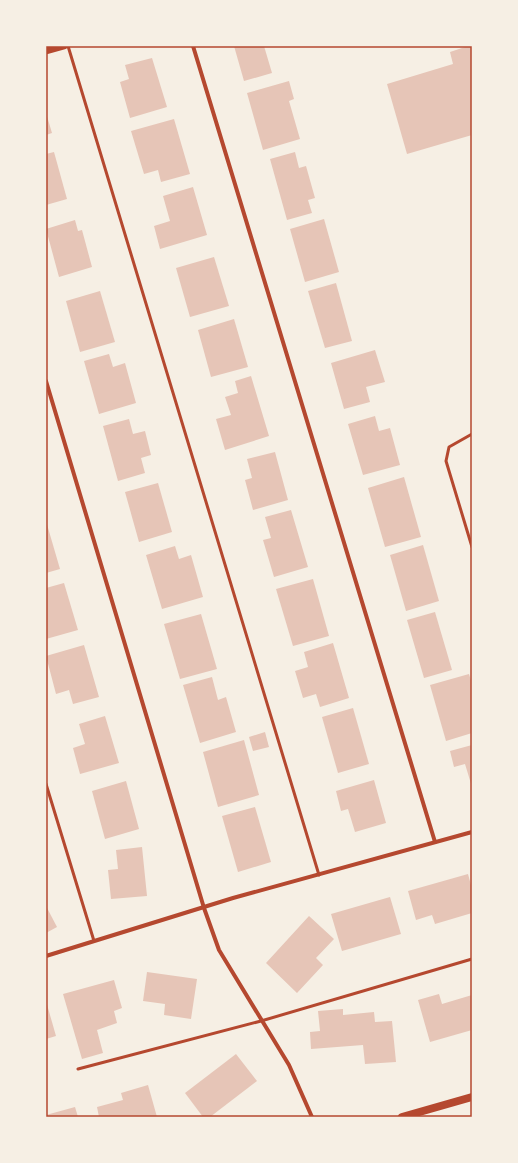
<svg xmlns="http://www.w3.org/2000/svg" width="518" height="1163" viewBox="0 0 518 1163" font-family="Raleway,sans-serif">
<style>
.building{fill:#e6c5b7}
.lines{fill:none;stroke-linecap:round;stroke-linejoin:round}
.service{stroke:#b5482f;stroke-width:3}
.minor{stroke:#b5482f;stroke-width:4}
.tertiary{stroke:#b5482f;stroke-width:7}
.secondary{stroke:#b5482f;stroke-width:8}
.neatline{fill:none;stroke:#b5482f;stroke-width:1.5}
</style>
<rect width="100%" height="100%" fill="#f6efe4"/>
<g class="building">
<polygon points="234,46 264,46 272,73 244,81"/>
<polygon points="468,46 472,46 472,135 407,154 387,84 453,64 450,52"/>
<polygon points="152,58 167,107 130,118 120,82 129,79 125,65"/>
<polygon points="289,81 294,99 289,101 300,139 263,150 247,93"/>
<polygon points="46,113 52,133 46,135"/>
<polygon points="174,119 190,174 161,182 158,170 144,174 131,131"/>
<polygon points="54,152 67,199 46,205 46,154"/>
<polygon points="295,152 299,168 306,166 315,198 308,200 312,213 287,220 270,159"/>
<polygon points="193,187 207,235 160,249 154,226 170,221 163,196"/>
<polygon points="324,219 339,272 305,282 290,229"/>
<polygon points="75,220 78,231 82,230 92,267 59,277 46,229"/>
<polygon points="214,257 229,306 190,317 176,268"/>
<polygon points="336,283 352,341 325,348 308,291"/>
<polygon points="100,291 115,342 80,352 66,301"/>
<polygon points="234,319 248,367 211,377 198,330"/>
<polygon points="375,350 385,382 366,387 370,402 344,409 331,363"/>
<polygon points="109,354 113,367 125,363 136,403 99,414 84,361"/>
<polygon points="251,376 269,436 225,450 216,419 231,415 225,397 238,393 235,381"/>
<polygon points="375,416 379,431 390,428 400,465 363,475 348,424"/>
<polygon points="129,419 133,434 145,431 151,455 141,458 145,473 118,481 103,426"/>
<polygon points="275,452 288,500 253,510 245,480 252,478 247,459"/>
<polygon points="404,477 421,537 385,547 368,488"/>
<polygon points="158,483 172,532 139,542 125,492"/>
<polygon points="291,510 308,567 274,577 263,540 271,538 265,517"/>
<polygon points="46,521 60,569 46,573"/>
<polygon points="423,545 439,601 406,611 390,555"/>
<polygon points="175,546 179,559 191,555 203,597 162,609 146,555"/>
<polygon points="313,579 329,636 293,646 276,589"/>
<polygon points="64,583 78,630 46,639 46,588"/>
<polygon points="435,612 452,670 424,678 407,620"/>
<polygon points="201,614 217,669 180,679 164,624"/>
<polygon points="333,643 349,698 320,707 316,694 303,698 295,671 308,667 304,652"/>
<polygon points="84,645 99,697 73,704 69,690 56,694 46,656"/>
<polygon points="469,674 472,684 472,733 446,741 430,685"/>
<polygon points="212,677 218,700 226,697 236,732 200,743 183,685"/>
<polygon points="353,708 369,764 338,773 322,717"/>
<polygon points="105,716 119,763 80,774 73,748 85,744 79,724"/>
<polygon points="265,732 269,747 253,751 249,737"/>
<polygon points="244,740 259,795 218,807 203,752"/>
<polygon points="472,745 472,787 465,764 454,767 450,751"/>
<polygon points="374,780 386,823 355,832 348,809 341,811 336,791"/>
<polygon points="126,781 139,829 105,839 92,791"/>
<polygon points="255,807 271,862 238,872 222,816"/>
<polygon points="142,847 147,896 111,899 108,870 118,869 116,850"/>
<polygon points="468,874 472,889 472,913 435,924 432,915 416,920 408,891"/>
<polygon points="390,897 401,934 342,951 331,914"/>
<polygon points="46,906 57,927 46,933"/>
<polygon points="309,916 334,939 316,958 323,965 297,993 266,963"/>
<polygon points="147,972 197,979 191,1019 164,1015 165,1004 143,1001"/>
<polygon points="114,980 122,1008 114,1011 117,1023 97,1030 103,1053 82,1059 63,994"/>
<polygon points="439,994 442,1004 472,995 472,1030 430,1042 418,1000"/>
<polygon points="46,1001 56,1036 46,1039"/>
<polygon points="343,1009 343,1015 374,1012 375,1022 392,1021 396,1062 365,1064 363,1045 311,1049 310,1032 320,1031 318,1011"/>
<polygon points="236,1054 257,1081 210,1117 203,1117 185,1093"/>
<polygon points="148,1085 157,1117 99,1117 97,1107 123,1100 121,1093"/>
<polygon points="75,1107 78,1117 46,1117 46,1115"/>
</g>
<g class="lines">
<g class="service">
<polyline points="68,46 319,875"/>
<polyline points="472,434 449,447 446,461 472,547"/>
<polyline points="46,784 94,941"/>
<polyline points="78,1069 261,1021 472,959"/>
</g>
<g class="minor">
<polyline points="193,46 435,842"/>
<polyline points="46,381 204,908 219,950 289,1065 312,1117"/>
<polyline points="46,956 233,898 472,832"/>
</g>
<polyline class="tertiary" points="46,51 64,46"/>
<polyline class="secondary" points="402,1117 472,1097"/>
</g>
<rect width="518" height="1163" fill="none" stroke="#f6efe4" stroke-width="94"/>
<rect x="47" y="47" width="424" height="1069" class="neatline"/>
</svg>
